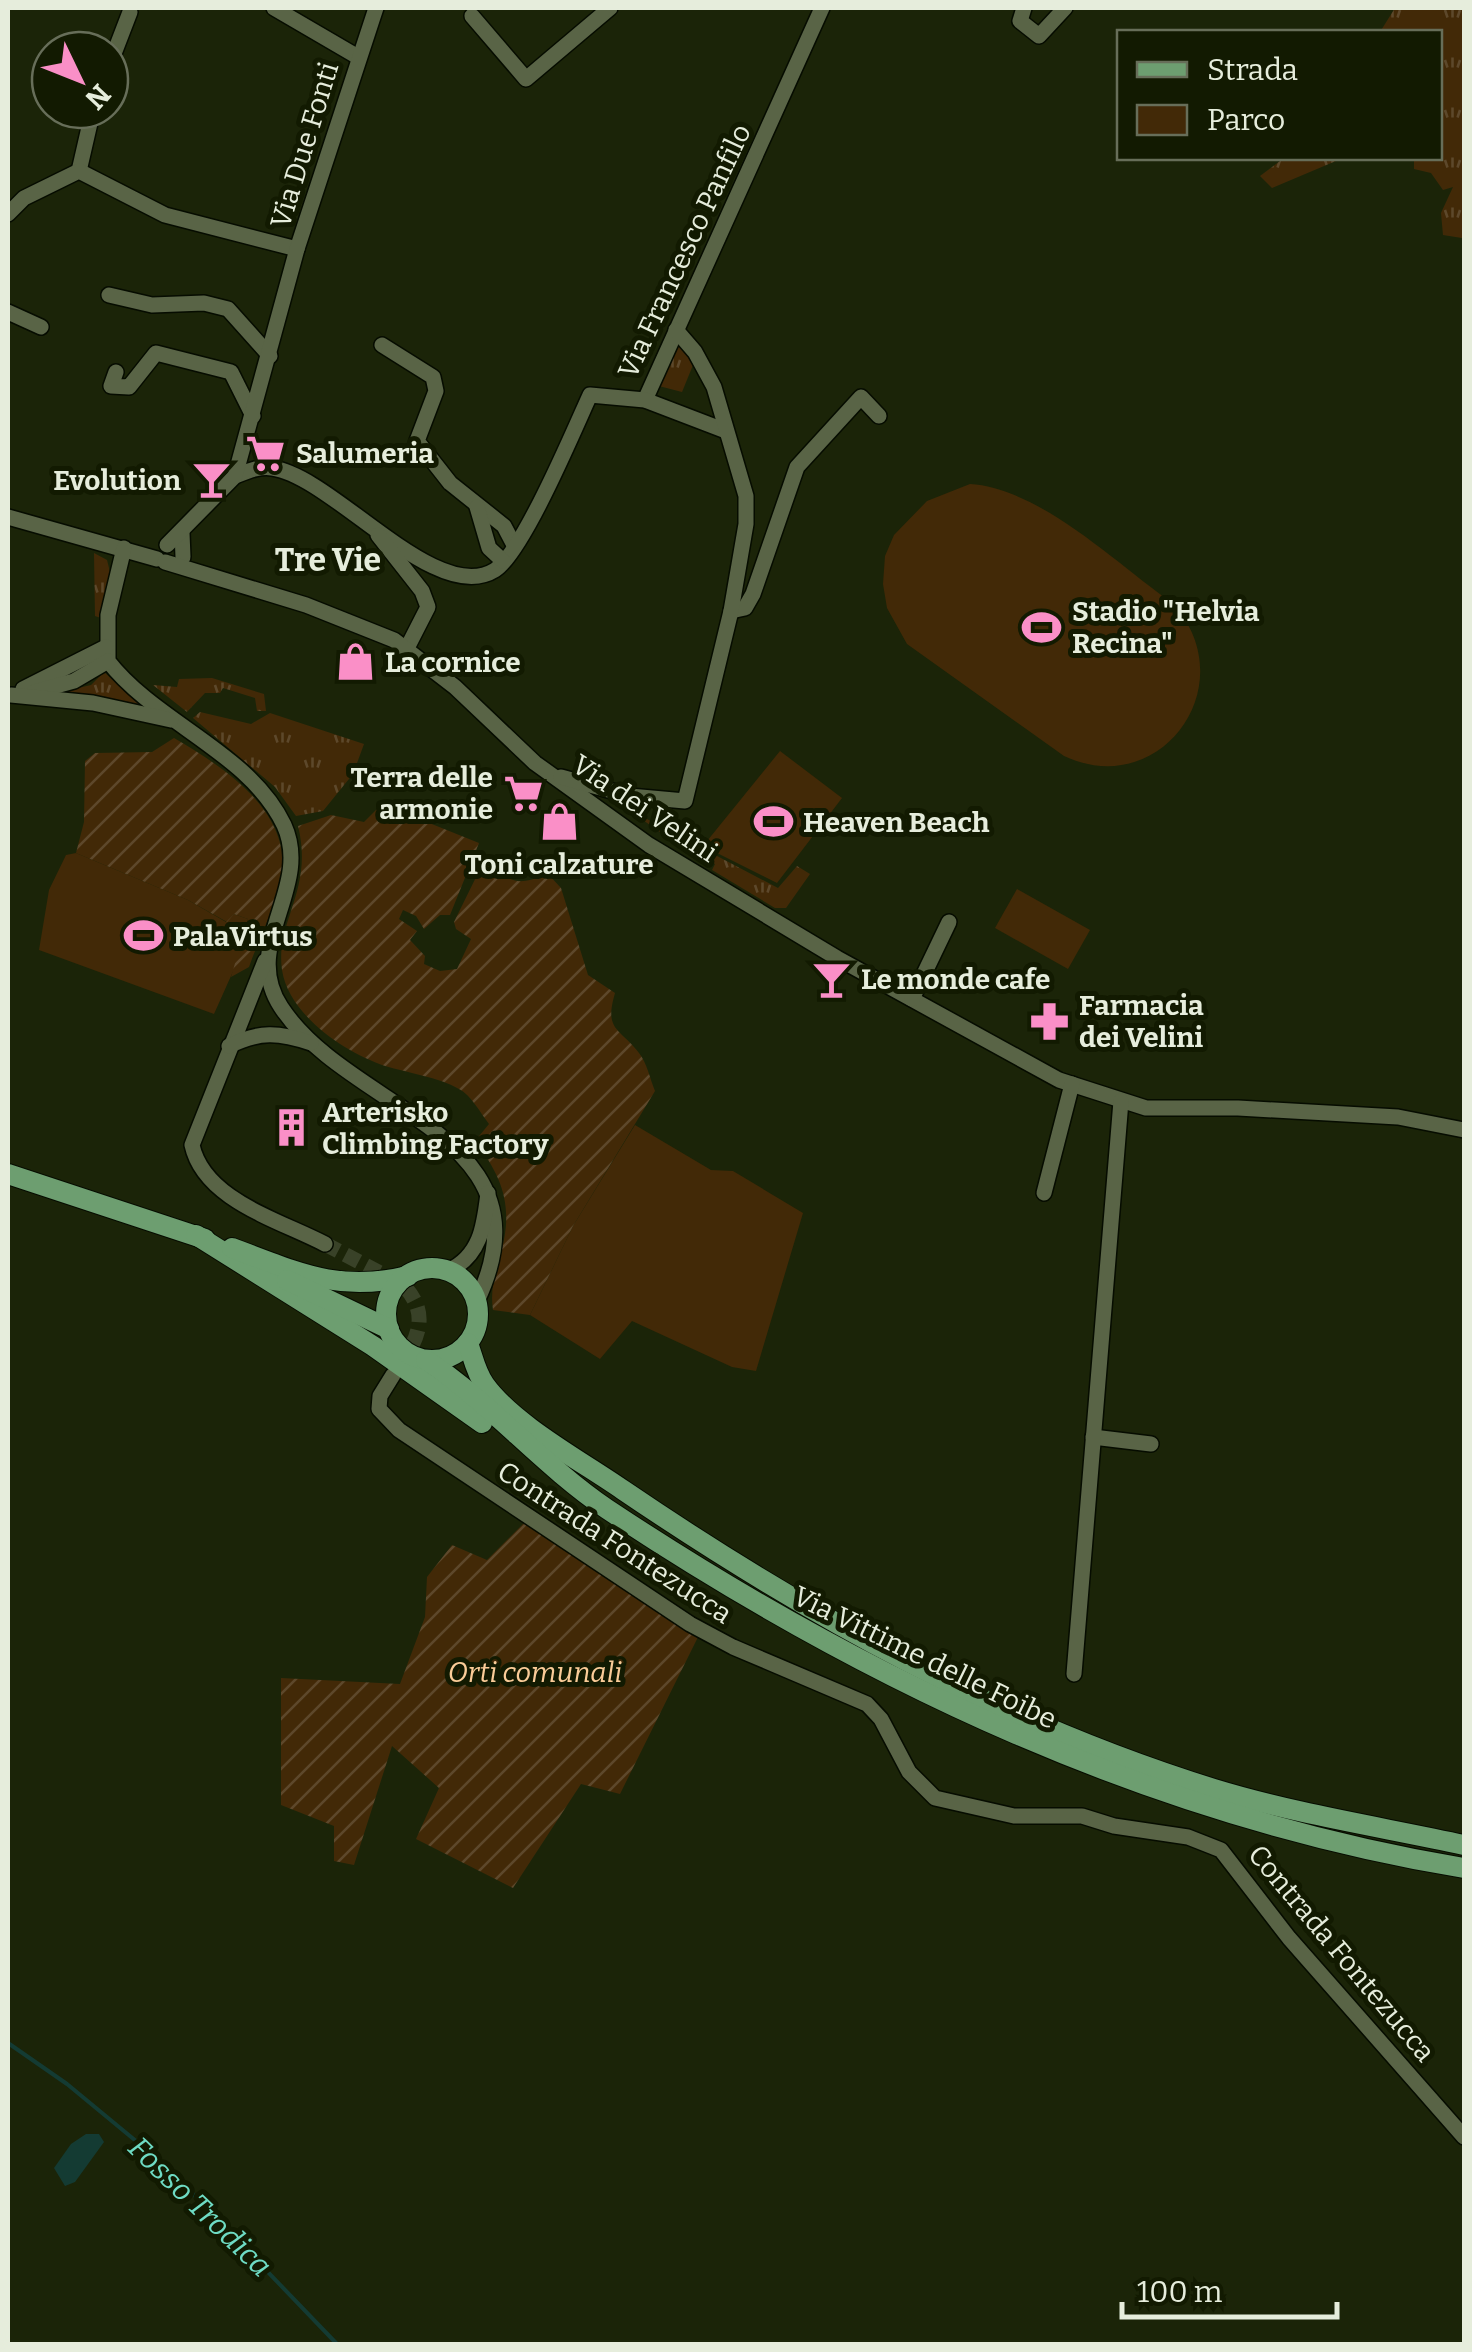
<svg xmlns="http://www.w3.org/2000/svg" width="1472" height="2352" viewBox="0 0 1472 2352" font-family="Bitter,serif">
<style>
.grass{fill:url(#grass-tufts)}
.park{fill:#422907}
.garden{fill:url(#garden-furrows)}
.water{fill:#143b33}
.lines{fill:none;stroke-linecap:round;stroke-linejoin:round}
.stream{stroke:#143b33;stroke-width:4}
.minor-tunnel{stroke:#394228;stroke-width:15;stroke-dasharray:15 8;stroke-linecap:butt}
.minor-casing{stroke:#060c00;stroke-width:18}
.major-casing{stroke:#060c00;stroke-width:22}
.minor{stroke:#596446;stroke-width:15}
.major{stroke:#6d9e70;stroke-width:20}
.labels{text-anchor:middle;stroke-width:10;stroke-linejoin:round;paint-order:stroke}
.street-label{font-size:28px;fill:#e6eddc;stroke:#121a01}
.poi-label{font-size:28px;font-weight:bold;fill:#e6eddc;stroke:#121a01;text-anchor:start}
.park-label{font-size:28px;font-style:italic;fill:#facc98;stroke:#121a01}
.water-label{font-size:30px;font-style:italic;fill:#6edbc4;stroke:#121a01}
.quarter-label{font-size:32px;font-weight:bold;fill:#e6eddc;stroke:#121a01}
</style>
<defs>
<pattern id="grass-tufts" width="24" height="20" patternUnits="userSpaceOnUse" patternTransform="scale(2.5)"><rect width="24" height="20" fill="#422907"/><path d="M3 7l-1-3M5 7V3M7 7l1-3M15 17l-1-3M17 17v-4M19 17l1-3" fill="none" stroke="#5d482b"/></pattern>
<pattern id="garden-furrows" width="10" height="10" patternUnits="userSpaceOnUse" patternTransform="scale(2.5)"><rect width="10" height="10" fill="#422907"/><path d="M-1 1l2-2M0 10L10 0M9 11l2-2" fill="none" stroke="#5d482b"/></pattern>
</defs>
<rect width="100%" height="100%" fill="#1b2408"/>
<g class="grass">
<polygon points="1395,8 1464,8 1462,238 1443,235 1441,213 1453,187 1443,190 1431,173 1414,169 1414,158 1440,158 1440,32 1380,32"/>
<polygon points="1284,158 1343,158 1272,188 1260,176"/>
<polygon points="676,340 684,342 693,365 682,392 659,386"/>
<polygon points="94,553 107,560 110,572 101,618 95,616"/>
<polygon points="104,672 143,708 61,692 91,685"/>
<polygon points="212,678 264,694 266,711 257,711 255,698 223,688 220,693 205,693 187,712 153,685 177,687 179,679"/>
<polygon points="200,712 251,724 270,713 364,744 353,774 323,811 296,816 275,787 193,718"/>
<polygon points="626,808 778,888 797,866 810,874 786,908 775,908 712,870 715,864 708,860 705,864"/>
</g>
<g class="park">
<path d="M970 484C1039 488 1116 563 1172 603 1246 682 1162 802 1064 756L907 644 887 608 883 584 885 556 894 535 927 501Z"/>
<polygon points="780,751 842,798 777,883 703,846"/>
<polygon points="76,853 188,900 226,922 234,914 248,919 235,967 214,1014 39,950 49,890 66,855"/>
<polygon points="1017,889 1090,930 1068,969 995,928"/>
<polygon points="635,1125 711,1170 733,1171 803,1213 756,1371 732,1367 632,1321 600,1359 530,1315 573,1226"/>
</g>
<g class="garden">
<path d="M174 738C222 766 294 812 281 878 275 908 259 938 249 967L231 977 248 919 234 914 227 922 188 900 76 853 84 822 85 761 95 753 152 752Z"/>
<path d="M382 804 479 843 450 915H440L424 929 416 916 403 910 399 919 417 931 410 940 425 956 424 964 440 971 457 969 471 939 456 929 454 922 483 863C513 880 512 888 548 874L561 888 588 975 615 993C604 1031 619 1027 639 1053 647 1063 650 1079 655 1091L573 1226 530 1315 493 1310C490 1290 495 1275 500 1256 514 1209 504 1179 475 1141L489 1124C481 1114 471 1095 459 1089 438 1077 408 1073 385 1066 344 1052 289 1015 282 970 275 921 314 890 298 826L331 815 364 822Z"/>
<polygon points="525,1522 699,1635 620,1794 581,1784 513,1888 416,1839 439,1788 392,1746 354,1865 334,1861 334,1826 281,1805 281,1678 400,1684 425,1617 427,1577 452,1545 487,1560"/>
</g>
<polygon class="water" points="86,2134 99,2134 104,2142 75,2182 65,2186 54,2168 71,2144"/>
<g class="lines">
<polyline class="stream" points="8,2043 67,2084 165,2165 337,2344"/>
<path class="minor-tunnel" d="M325 1244 403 1285C432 1315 417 1341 396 1371"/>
<defs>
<g id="minor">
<polyline points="274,8 358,57"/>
<polyline points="1024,8 1020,21 1039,36 1065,8"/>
<polyline points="472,16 526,79 610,8"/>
<polyline points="110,64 130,12"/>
<polyline points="79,171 93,110"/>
<polyline points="8,214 24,198 79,171 165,215 297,249"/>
<polyline points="109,295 152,305 204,303 228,309 270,356"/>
<polyline points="8,312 41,327"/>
<polyline points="382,345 433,377 436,391 417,441 450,483 504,526 514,545"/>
<polyline points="116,372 111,386 129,387 156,353 231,372 253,416"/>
<polyline points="645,400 822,8"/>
<path d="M235 476C248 471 259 466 272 468 333 476 436 607 495 570 523 552 574 430 590 395L645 400 726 431"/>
<polyline points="477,507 489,548 503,561"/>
<polyline points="8,517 157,559"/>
<polyline points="182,533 183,557"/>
<polyline points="378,535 422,591 428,607 406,650"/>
<polyline points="167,545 235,476 297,249 376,8"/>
<path d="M124 548 108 615V661C156 723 250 753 284 825 313 888 240 945 281 1007 350 1113 556 1134 477 1301"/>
<polyline points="165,562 306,605 394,640 455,687 535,763 649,845 837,958 1059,1080 1146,1108 1238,1108 1398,1117 1464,1130"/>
<polyline points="731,611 745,608 753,594 797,467 861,397 879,416"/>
<polyline points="23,689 106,647"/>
<polyline points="34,692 74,681 108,661"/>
<polyline points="11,695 93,703 171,720"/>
<polyline points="561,777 630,796 685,801 731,611 746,524 746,496 714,387 695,352 676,330"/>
<path d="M265 961 192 1145C204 1200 279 1220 325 1244"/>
<polyline points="912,999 949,922"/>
<path d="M229 1046C259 1031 279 1032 311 1043"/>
<polyline points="1044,1193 1072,1084"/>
<path d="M448 1271C481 1256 484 1225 488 1193"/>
<polyline points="393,1375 380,1396 379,1409 399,1430 690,1624 733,1647 867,1704 881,1719 909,1772 935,1798 1014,1816 1082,1816 1114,1826 1188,1837 1221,1850 1289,1938 1464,2137"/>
<polyline points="1093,1437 1151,1444"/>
<polyline points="1074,1674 1121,1101"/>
</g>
<g id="major">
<polyline points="8,1174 205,1239"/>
<polyline points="196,1235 373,1346 482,1423"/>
<path d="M232 1248C297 1272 338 1293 408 1276"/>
<circle cx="432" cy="1314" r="46"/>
<polyline points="287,1280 389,1329"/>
<path d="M468 1343C473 1357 476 1373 485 1385 514 1425 583 1462 623 1490 807 1615 1001 1723 1214 1789 1296 1814 1381 1827 1464 1845"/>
<path d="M426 1360C491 1403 542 1465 607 1509 869 1683 1152 1816 1464 1868"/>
</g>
</defs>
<use href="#minor" class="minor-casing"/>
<use href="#major" class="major-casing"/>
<use href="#minor" class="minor"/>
<use href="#major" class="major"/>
</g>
<defs>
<symbol id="supermarket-bare" viewBox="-9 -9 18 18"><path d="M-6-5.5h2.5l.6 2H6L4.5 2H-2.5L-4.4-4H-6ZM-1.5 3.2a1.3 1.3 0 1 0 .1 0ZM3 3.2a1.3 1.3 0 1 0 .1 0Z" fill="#fa8fc7" stroke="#121a01" stroke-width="2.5" paint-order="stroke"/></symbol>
<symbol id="bar-bare" viewBox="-9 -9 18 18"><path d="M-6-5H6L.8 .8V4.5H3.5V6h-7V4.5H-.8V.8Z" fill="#fa8fc7" stroke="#121a01" stroke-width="2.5" paint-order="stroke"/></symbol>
<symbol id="stadium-bare" viewBox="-9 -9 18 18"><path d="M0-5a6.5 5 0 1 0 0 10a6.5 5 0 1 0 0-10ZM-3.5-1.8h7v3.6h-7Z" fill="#fa8fc7" stroke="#121a01" stroke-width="2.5" paint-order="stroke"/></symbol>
<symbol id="shop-bare" viewBox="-9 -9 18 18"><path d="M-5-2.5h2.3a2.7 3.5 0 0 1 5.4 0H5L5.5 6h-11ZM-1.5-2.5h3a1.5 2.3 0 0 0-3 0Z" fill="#fa8fc7" stroke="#121a01" stroke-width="2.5" paint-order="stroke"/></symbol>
<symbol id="pharmacy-bare" viewBox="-9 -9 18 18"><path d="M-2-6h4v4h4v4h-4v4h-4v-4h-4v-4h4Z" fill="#fa8fc7" stroke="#121a01" stroke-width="2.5" paint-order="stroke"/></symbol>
<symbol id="building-bare" viewBox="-9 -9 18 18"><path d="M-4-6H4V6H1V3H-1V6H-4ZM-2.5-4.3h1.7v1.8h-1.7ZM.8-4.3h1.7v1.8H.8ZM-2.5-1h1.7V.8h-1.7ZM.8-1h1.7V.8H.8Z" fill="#fa8fc7" stroke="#121a01" stroke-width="2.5" paint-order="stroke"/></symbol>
</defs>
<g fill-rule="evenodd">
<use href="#supermarket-bare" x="238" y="426" width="55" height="55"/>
<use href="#bar-bare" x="184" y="452" width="55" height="55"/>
<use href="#stadium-bare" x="1014" y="600" width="55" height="55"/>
<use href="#shop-bare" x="328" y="634" width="55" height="55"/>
<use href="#supermarket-bare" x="496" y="766" width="55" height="55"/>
<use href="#shop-bare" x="532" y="794" width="55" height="55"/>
<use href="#stadium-bare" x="746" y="794" width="55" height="55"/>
<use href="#stadium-bare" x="116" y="908" width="55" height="55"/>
<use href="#bar-bare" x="804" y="952" width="55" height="55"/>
<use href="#pharmacy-bare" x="1022" y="994" width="55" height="55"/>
<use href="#building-bare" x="264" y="1100" width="55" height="55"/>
</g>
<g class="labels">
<g class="street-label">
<text transform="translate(304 145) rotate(-73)" y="10">Via Due Fonti</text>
<text transform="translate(684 251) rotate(-65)" y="10">Via Francesco Panfilo</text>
<text transform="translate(645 808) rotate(34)" y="10">Via dei Velini</text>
<text transform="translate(615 1542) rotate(33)" y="10">Contrada Fontezucca</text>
<text transform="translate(925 1657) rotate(26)" y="10">Via Vittime delle Foibe</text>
<text transform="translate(1342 1953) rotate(50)" y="10">Contrada Fontezucca</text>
</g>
<g class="poi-label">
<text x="296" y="463">Salumeria</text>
<text x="181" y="490" text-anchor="end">Evolution</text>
<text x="1072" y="621">Stadio "Helvia<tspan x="1072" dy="32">Recina"</tspan></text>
<text x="385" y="672">La cornice</text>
<text x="493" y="787" text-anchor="end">Terra delle<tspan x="493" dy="32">armonie</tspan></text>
<text x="803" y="832">Heaven Beach</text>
<text x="559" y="874" text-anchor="middle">Toni calzature</text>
<text x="173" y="946">PalaVirtus</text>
<text x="861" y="989">Le monde cafe</text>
<text x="1079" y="1015">Farmacia<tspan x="1079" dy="32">dei Velini</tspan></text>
<text x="322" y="1122">Arterisko<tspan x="322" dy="32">Climbing Factory</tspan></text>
</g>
<g class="park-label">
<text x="535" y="1682">Orti comunali</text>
</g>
<g class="water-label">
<text transform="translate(200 2207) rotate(44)" y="10">Fosso Trodica</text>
</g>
<g class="quarter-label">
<text x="328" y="571">Tre Vie</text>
</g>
</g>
<rect width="1472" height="2352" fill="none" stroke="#e6eddc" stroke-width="20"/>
<rect x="1117" y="30" width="325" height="130" fill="#121a01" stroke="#676e59" stroke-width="2.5"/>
<rect x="1137" y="62" width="50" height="15" fill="#6d9e70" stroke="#676e59" stroke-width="2.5"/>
<text x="1207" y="80" font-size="30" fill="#e6eddc">Strada</text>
<rect x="1137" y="105" width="50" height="30" fill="#422907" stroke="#676e59" stroke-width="2.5"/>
<text x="1207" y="130" font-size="30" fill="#e6eddc">Parco</text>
<g transform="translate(80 80) rotate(133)"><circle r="48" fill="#121a01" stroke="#676e59" stroke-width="2.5"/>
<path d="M0-8L18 38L0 25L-18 38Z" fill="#fa8fc7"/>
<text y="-15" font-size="28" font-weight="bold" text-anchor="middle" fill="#e6eddc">N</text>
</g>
<path d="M1122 2302v15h215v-15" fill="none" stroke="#e6eddc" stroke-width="5"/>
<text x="1137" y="2302" font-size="30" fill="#e6eddc" stroke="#121a01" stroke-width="8" paint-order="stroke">100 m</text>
</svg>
